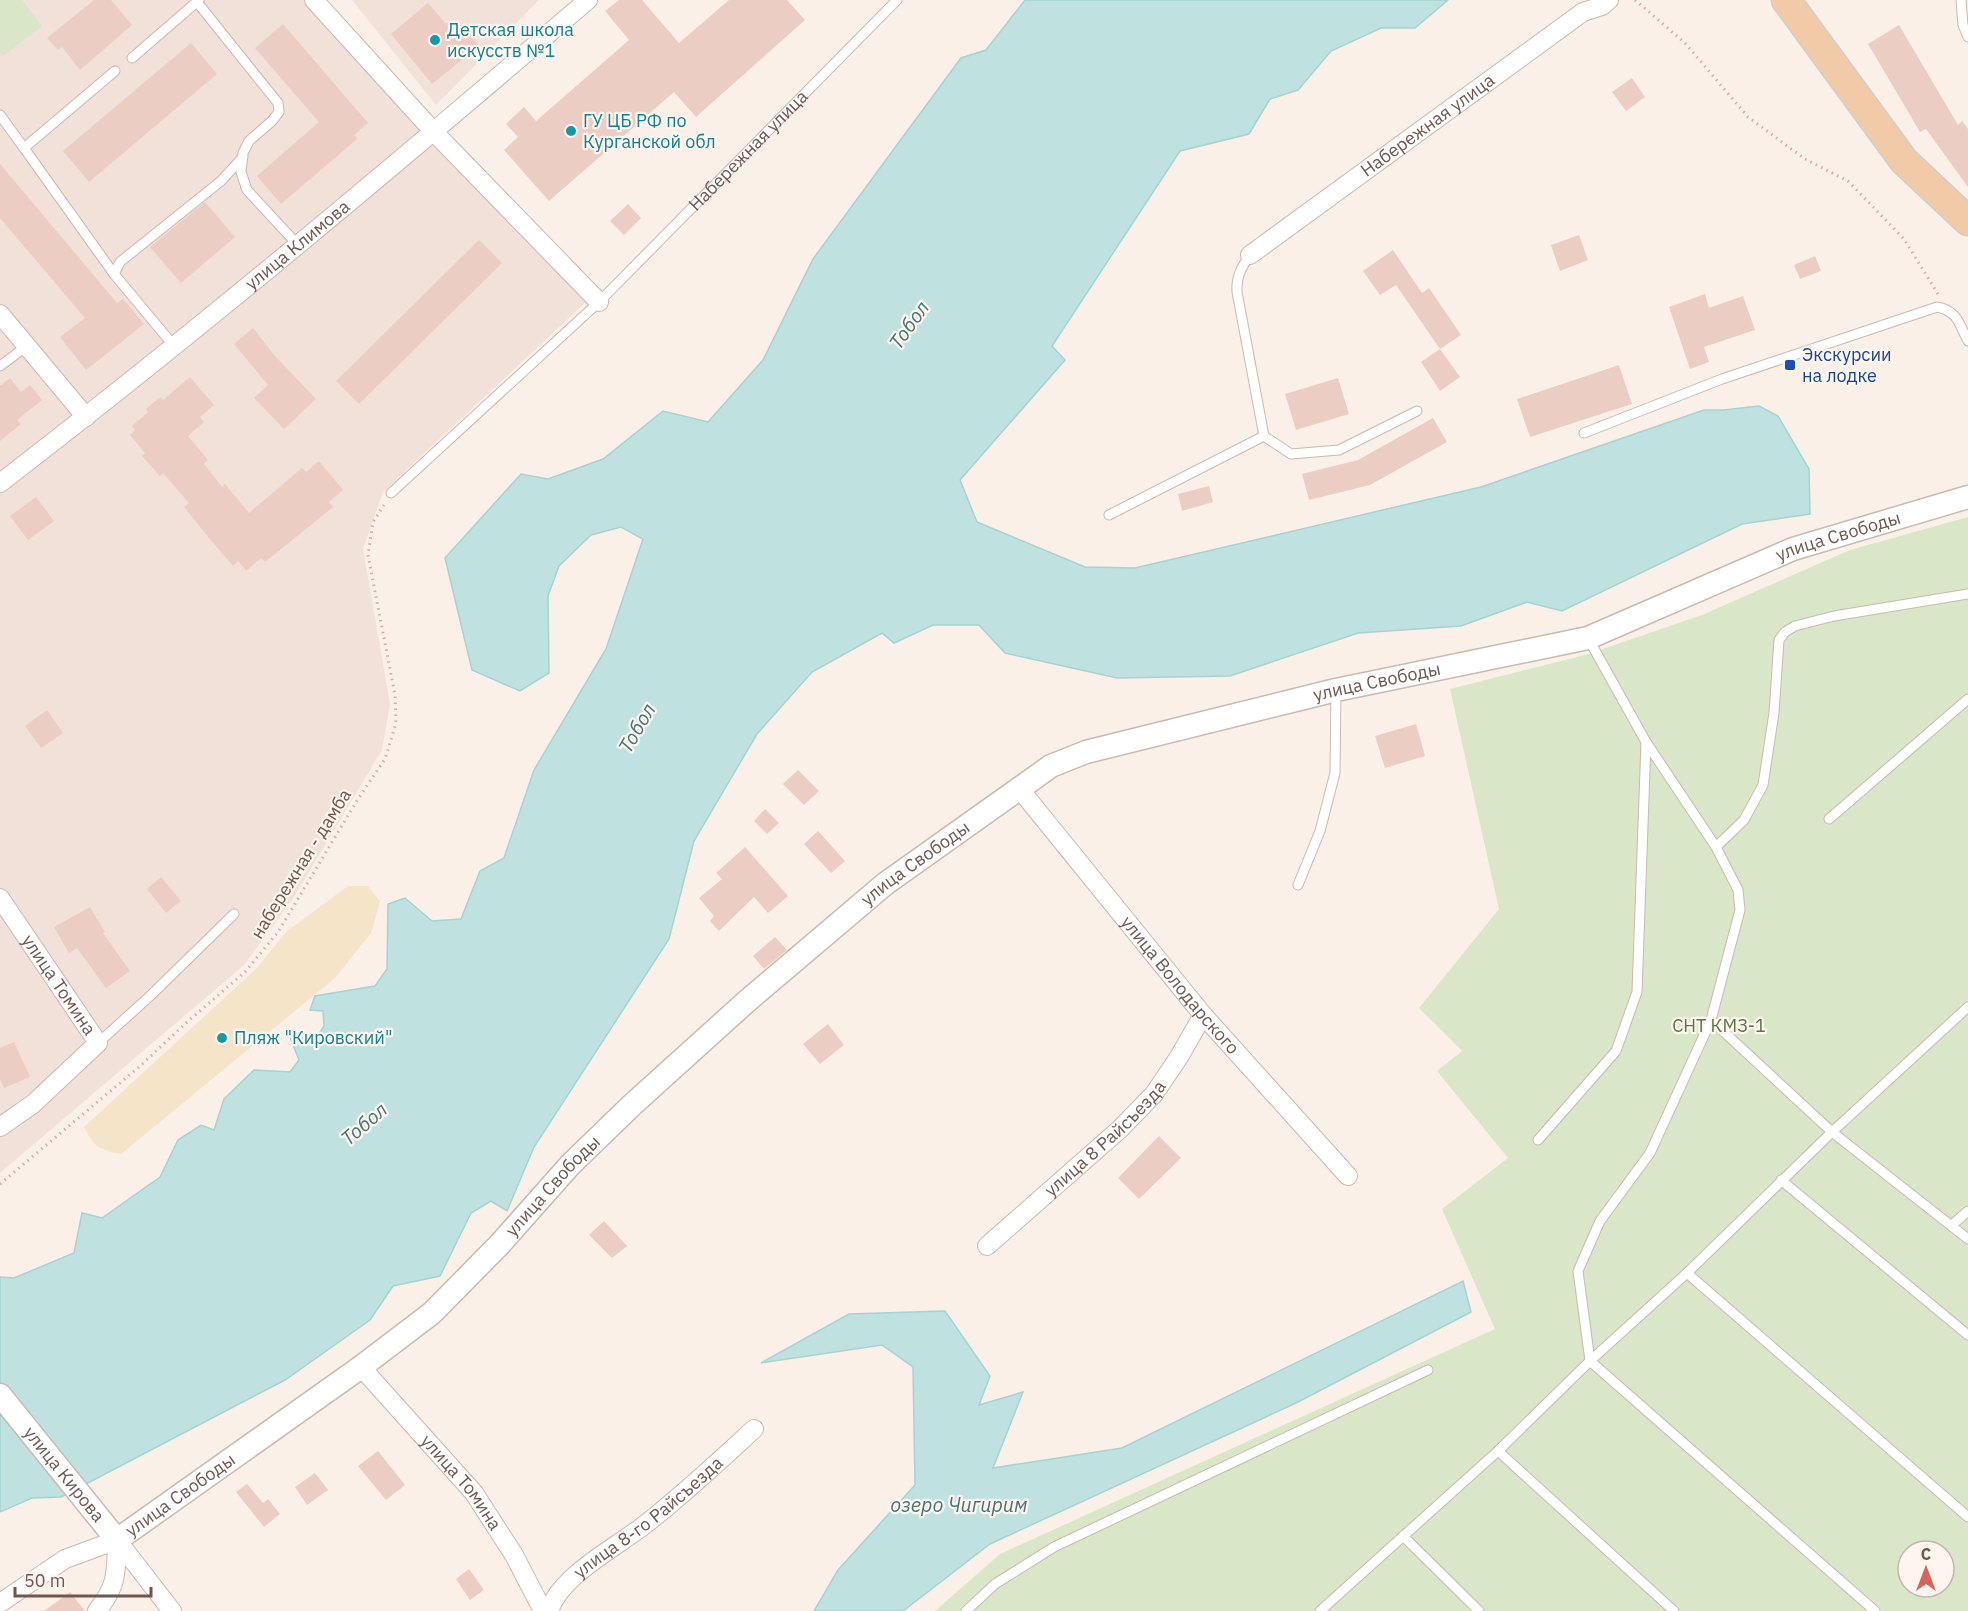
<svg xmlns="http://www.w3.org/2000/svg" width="1968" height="1611" viewBox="0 0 1968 1611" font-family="'IBM Plex Sans',sans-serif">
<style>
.residential{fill:#f1e1d8}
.green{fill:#d9e6c8;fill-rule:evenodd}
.sand{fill:#f5e4c7}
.water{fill:#bfe2e1;stroke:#a6d2d2;stroke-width:1.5}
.building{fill:#eccdc3}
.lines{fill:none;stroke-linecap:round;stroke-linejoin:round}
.service-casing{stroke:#cbb8af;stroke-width:11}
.minor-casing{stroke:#cbb8af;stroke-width:20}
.tertiary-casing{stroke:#cbb8af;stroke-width:25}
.primary-casing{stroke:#d4ccca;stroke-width:31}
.path{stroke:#d1b0a6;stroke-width:3;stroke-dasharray:1.5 4.5;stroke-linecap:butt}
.service{stroke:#fff;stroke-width:9}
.minor{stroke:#fff;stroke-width:18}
.tertiary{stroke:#fff;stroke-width:22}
.primary{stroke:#f1cba8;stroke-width:28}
.culture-dot{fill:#0f9aa8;stroke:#fdf5ee;stroke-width:2}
.transit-dot{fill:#1a4fb4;stroke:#fdf5ee;stroke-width:2}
.labels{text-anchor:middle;stroke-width:4.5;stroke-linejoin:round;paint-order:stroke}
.culture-label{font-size:18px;fill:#0d838f;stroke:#fdf5ee;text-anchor:start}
.street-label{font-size:18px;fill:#71564f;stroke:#fdf5ee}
.transit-label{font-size:18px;fill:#164399;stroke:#fdf5ee;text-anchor:start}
.park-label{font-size:18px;fill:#5d7648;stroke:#fdf5ee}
.water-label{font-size:20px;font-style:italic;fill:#457475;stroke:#fdf5ee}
</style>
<rect width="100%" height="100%" fill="#faf0e8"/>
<g class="residential">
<polygon points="0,0 306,0 588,300 383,492 363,549 390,704 382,750 292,900 244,965 0,1173"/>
<polygon points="352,0 539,0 436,105"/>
</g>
<g class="green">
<polygon points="0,0 22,0 42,26 3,56 0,52"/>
<path d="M1968 517V1611H935L1000 1554 1495 1329 1442 1209 1508 1158 1437 1071 1462 1051 1419 1008 1499 909 1450 689 1585 655 1702 615 1850 550ZM1908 1551H1944V1587H1908Z"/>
</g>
<path class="sand" d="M348 886H368L380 902 371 933 335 978 121 1154C99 1150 94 1147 84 1127L257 968 286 932Z"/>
<g class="water">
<polygon points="1025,0 1448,0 1415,28 1381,28 1331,51 1298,90 1270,99 1249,134 1180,151 1052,346 1065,360 960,480 977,522 1085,567 1135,568 1481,487 1704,410 1724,410 1759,406 1778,416 1809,469 1810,514 1742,524 1562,611 1527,602 1461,626 1358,633 1230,676 1117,678 1005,653 979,625 933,625 894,643 882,633 812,672 757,734 694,841 669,939 534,1147 507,1211 491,1201 471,1213 440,1276 393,1286 370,1320 285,1380 61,1497 32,1498 0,1512 0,1277 14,1278 74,1253 82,1213 102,1218 160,1177 178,1140 201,1125 214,1130 224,1099 254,1070 290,1072 299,1060 289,1035 315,1040 324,1026 323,1011 310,1010 315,996 375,986 387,969 388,904 405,898 432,921 461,919 480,871 504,858 534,770 606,649 643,539 621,527 591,535 559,566 548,596 549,673 520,691 472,670 445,558 521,474 548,479 603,459 663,411 708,422 763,360 813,259 961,58 986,50"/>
<polygon points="1463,1281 1471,1312 1296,1403 990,1544 903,1611 814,1611 838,1570 915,1485 913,1367 882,1345 761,1363 849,1314 945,1311 990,1376 979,1405 1023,1392 993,1468 1122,1448"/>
</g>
<g class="building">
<polygon points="94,0 111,0 132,25 80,70 62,47 58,50 47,38"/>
<polygon points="619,0 642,0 679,43 729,0 787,0 805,20 696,117 674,92 549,201 504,150 518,137 506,124 524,107 536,121 629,40 605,11"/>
<polygon points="428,3 446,24 449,22 455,29 462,24 479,46 432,84 391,34"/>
<polygon points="283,24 368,123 354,135 357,139 281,204 257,176 319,122 255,48"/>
<polygon points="1899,25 1958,125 1962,121 1968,129 1968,187 1926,129 1920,132 1868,44"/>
<polygon points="191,43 217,74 89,182 63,151"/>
<polygon points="1632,78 1645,97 1626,111 1612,92"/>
<polygon points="0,164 117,303 123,299 144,324 86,370 60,337 85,318 0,218"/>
<polygon points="205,202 235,237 181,283 150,247"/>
<polygon points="628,204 641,218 624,235 610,221"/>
<polygon points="1579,235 1588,260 1560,271 1551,245"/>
<polygon points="479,240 502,263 359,404 336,381"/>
<polygon points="1393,250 1422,293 1429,288 1461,335 1440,349 1396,285 1380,295 1363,271"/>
<polygon points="1815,256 1821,271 1800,279 1794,265"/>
<polygon points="1705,294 1709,308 1743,296 1755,330 1704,347 1709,362 1690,369 1669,307"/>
<polygon points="253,328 275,356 316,399 284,429 254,398 268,385 234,344"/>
<polygon points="1440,349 1460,377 1440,391 1421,362"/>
<polygon points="1619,365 1632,404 1530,437 1517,399"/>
<polygon points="190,377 214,405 200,417 204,422 188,436 208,460 204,464 222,487 225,484 249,513 302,468 306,472 319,461 343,490 329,502 333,507 306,529 265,562 261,558 246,571 238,561 233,566 209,538 184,507 189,503 163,473 160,476 142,456 145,453 130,435 135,430 132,426 148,412 146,409 160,397 163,400"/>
<polygon points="10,378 21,392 30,385 42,400 17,420 21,424 0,441 0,386"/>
<polygon points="1338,378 1349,414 1296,430 1285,394"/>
<polygon points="1433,418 1447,442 1370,485 1309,500 1302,474 1358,460"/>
<polygon points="1209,486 1213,502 1182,511 1178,494"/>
<polygon points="36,497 54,521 28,540 10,516"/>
<polygon points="47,710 63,733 41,748 25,726"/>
<polygon points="1416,724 1425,756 1385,768 1375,736"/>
<polygon points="798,770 819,791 804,805 783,784"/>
<polygon points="765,809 779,823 767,834 754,821"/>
<polygon points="818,831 845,861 831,873 804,844"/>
<polygon points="745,847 788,896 768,913 754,897 719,931 710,921 714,916 699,898 722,879 716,873"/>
<polygon points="161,877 181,901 166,913 147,889"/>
<polygon points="90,907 105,932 103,933 130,971 106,988 77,948 69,953 54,927"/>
<polygon points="775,937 787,950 764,969 753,956"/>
<polygon points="828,1024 844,1045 820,1064 803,1044"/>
<polygon points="14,1042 30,1077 4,1088 0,1079 0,1048"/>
<polygon points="1159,1136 1181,1158 1139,1199 1118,1178"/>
<polygon points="604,1221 627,1246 612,1258 589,1235"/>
<polygon points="378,1451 405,1485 386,1500 358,1466"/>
<polygon points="315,1473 328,1490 307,1505 295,1487"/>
<polygon points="247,1484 263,1503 268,1499 280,1514 264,1527 236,1492"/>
<polygon points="469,1569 484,1590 470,1600 456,1579"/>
<polygon points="70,1592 85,1611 44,1611"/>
</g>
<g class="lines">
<defs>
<g id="service">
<polyline points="1961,0 1963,25 1968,37"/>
<polyline points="197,2 278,103 279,112 272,121 249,141 243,153 241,172 247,190 298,245"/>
<polyline points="132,58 199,0"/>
<polyline points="0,115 24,148 115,71"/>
<polyline points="24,148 114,274 174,346"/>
<path d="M1250 255C1241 268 1236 277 1237 292L1264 436 1291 454 1339 450 1417 411"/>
<polyline points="114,274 120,262 221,181 243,157"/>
<polyline points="0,366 27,346"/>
<path d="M1584 433 1722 379 1937 307C1958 311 1959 324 1968 341"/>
<path id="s1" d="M391 493 599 302 897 0"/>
<polyline points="1109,515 1264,436"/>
<polyline points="1829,819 1968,699"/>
<polyline points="1716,847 1744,820 1763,785 1774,713 1779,640 1785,632 1795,626 1834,616 1968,594"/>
<polyline points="1298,885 1320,831 1335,773 1336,690"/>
<polyline points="1711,1020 1832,1132 1968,1239"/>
<polyline points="98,1043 149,997 234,914"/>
<polyline points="1538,1140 1616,1051 1637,992 1646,742"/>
<polyline points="1781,1180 1968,1335"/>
<polyline points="1952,1225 1968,1211"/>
<polyline points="1687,1273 1968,1517"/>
<polyline points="1498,1451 1674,1611"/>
<polyline points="1403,1536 1479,1611"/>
<polyline points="966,1611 995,1584 1054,1547 1428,1370"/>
<polyline points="1320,1611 1498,1451 1590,1361 1578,1271 1600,1221 1650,1153 1711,1020 1740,910 1738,890 1716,847 1646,742 1588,638"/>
<polyline points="1875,1611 1590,1361 1687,1273 1832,1132 1968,1007"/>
</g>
<g id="minor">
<polyline points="314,0 434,132 599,302"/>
<path id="s2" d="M1250 255 1583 12 1602 6 1609 0"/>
<polyline points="0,314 86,417"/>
<path id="s3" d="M0 483C201 329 395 165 588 0"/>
<path id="s4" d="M1018 787 1203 1015 1348 1176"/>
<path id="s5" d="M0 898 98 1043 33 1104 0 1127"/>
<path id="s6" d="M987 1246 1120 1129 1154 1094 1179 1057 1203 1015"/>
<path id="s7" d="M361 1367 474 1493 514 1555 543 1611"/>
<polyline points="117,1540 172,1611"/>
<polyline points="0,1603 65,1559 117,1540"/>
<path d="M97 1611C118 1584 116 1573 117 1540"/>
<path id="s8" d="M549 1611C560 1576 615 1548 643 1526 682 1496 718 1462 754 1429"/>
</g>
<g id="tertiary">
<path id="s9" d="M0 1395 117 1540 361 1367 432 1313 500 1244 570 1165 632 1105 746 1002 885 884 1051 766 1086 752 1336 690 1588 638 1793 549 1968 497"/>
</g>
<polyline id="primary" points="1786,0 1904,161 1968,221"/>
</defs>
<use href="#service" class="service-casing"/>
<use href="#minor" class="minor-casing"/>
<use href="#tertiary" class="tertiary-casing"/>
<use href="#primary" class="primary-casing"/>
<g class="path">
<polyline points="1635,0 1685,43 1748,117 1805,159 1848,181 1904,239 1938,294"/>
<polyline points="0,1184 139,1067 186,1023 245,972 278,932 358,799 385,759 396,723 395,695 368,555 373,522 384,505"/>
</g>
<use href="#service" class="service"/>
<use href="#minor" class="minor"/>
<use href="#tertiary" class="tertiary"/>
<use href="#primary" class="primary"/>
</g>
<g class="culture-dot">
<circle cx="435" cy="40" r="6"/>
<circle cx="571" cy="131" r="6"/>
<circle cx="222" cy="1038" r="6"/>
</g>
<rect class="transit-dot" x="1784" y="359" width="12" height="12" rx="3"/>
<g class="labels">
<g class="culture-label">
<text x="447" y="36">Детская школа<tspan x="447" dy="21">искусств №1</tspan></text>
<text x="583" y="127">ГУ ЦБ РФ по<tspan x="583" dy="21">Курганской обл</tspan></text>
<text x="234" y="1044">Пляж "Кировский"</text>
</g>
<g class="street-label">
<text dy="6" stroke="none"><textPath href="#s2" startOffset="220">Набережная улица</textPath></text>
<text dy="6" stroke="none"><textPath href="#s1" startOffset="495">Набережная улица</textPath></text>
<text dy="6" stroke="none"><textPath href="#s3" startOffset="381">улица Климова</textPath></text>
<text dy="6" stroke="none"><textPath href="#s9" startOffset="2226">улица Свободы</textPath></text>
<text dy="6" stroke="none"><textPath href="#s9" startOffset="1740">улица Свободы</textPath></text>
<text transform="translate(301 864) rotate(-58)" y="6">набережная - дамба</text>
<text dy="6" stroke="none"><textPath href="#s9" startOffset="1236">улица Свободы</textPath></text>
<text dy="6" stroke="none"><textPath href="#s4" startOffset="256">улица Володарского</textPath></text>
<text dy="6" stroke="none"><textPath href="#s5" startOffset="105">улица Томина</textPath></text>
<text dy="6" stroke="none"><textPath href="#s6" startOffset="160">улица 8 Райсъезда</textPath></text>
<text dy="6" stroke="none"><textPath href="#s9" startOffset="750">улица Свободы</textPath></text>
<text dy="6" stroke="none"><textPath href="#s9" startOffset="102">улица Кирова</textPath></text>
<text dy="6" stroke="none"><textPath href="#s7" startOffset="153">улица Томина</textPath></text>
<text dy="6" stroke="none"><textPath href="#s9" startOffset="264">улица Свободы</textPath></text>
<text dy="6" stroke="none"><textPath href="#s8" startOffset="138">улица 8-го Райсъезда</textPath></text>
</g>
<g class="transit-label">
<text x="1802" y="361">Экскурсии<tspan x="1802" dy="21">на лодке</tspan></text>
</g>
<g class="park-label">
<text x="1719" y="1032">СНТ КМЗ-1</text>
</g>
<g class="water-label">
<text transform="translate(909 325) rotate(-55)" y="7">Тобол</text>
<text transform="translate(637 728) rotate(-60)" y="7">Тобол</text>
<text transform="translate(364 1124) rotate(-41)" y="7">Тобол</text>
<text x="959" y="1512">озеро Чигирим</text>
</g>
</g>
<g transform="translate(1926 1569)"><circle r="28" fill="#fdf5ee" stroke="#c5b5ae" stroke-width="1.5"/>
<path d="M0-4.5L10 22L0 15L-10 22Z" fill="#d6645c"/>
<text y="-9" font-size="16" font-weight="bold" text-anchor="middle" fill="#71564f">С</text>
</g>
<path d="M15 1587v9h136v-9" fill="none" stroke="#71564f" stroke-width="3"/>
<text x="24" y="1587" font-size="18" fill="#71564f" stroke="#fdf5ee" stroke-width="4.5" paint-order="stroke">50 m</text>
</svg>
